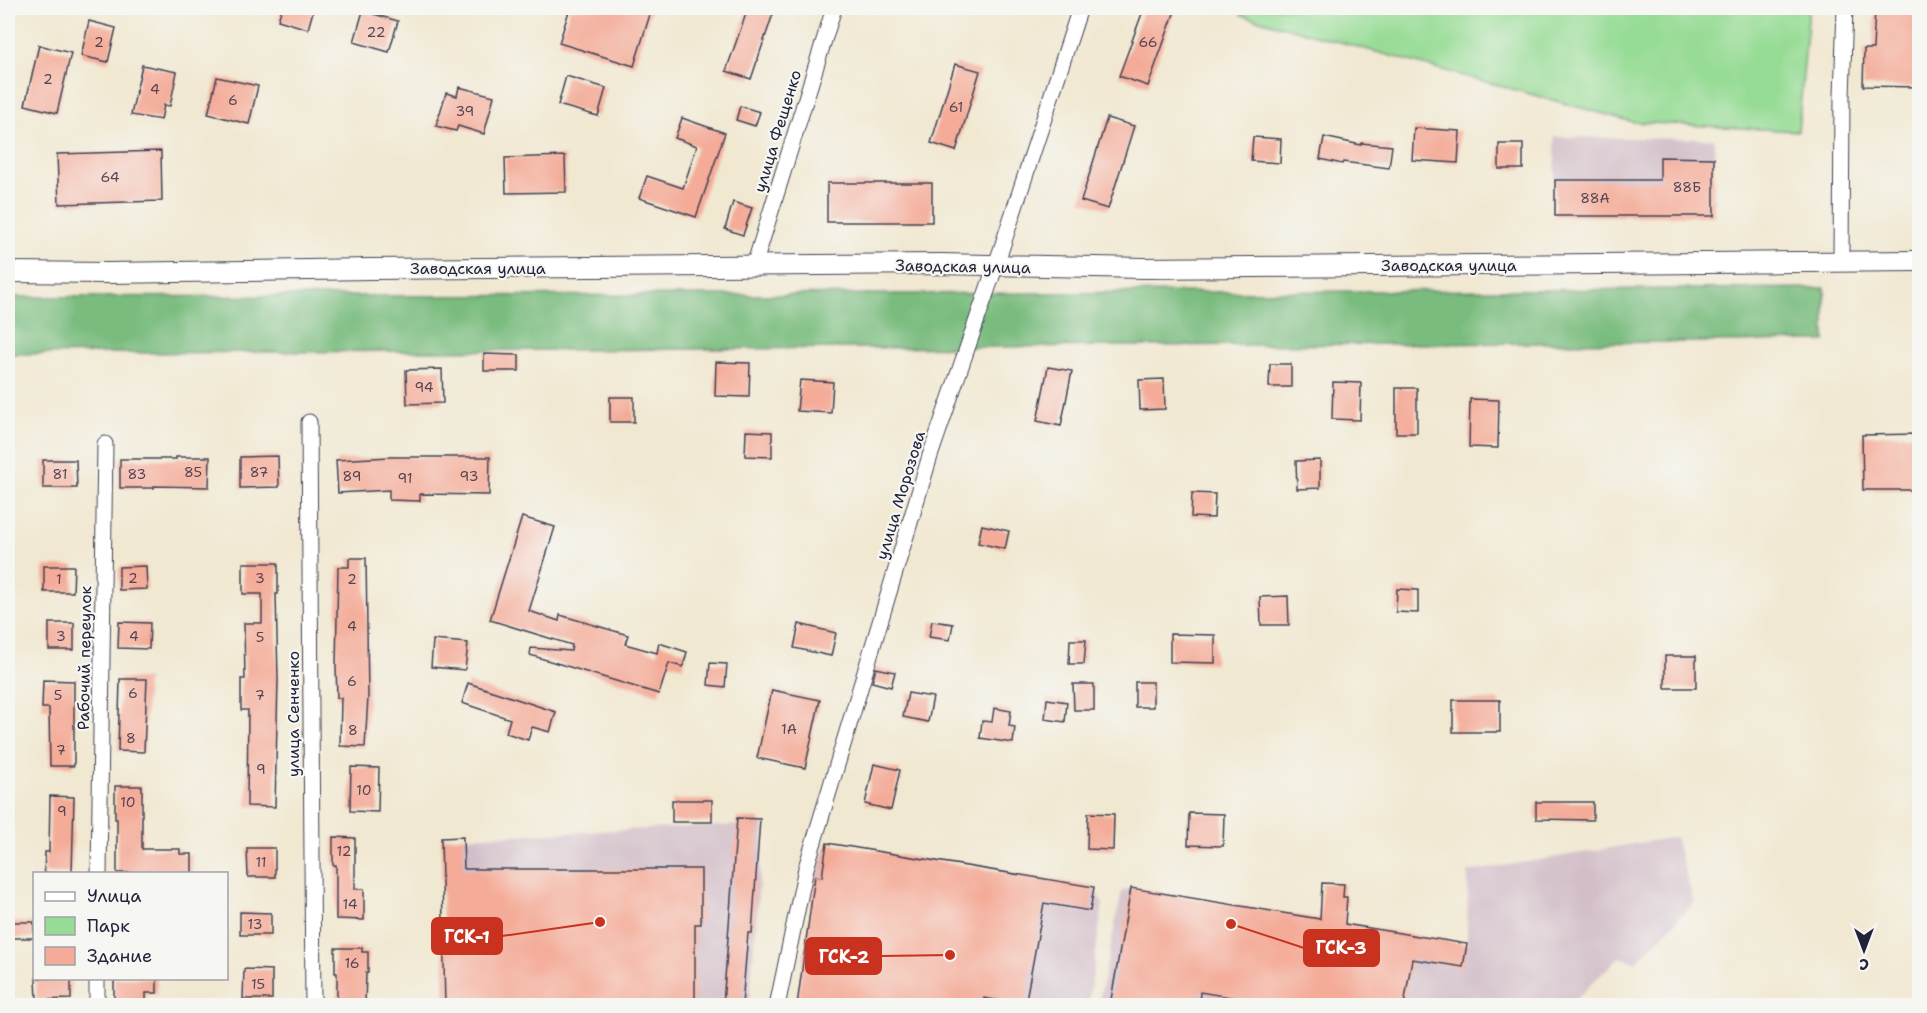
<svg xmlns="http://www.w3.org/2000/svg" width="1927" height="1013" viewBox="0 0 1927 1013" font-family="'Shantell Sans',sans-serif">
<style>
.industrial{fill:#d2bdc8}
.green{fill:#97dc95;stroke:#5c7f68;stroke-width:1.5}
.forest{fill:#79bc7e;stroke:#4e6f5c;stroke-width:1.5}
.building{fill:#f4ac99}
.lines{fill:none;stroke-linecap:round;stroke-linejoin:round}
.minor-casing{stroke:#414052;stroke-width:17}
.tertiary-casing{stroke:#414052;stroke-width:22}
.minor{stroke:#fff;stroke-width:15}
.tertiary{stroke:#fff;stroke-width:20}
.labels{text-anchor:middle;stroke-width:4.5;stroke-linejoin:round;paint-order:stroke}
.number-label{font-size:14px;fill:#564452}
.street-label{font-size:16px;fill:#22223b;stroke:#f6f6f2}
.leader{fill:none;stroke:#c8321e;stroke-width:2}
.callout-dot{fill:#c8321e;stroke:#f6f6f2;stroke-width:2}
.callout{fill:#c8321e;stroke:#c8321e;stroke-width:2}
.callout-label{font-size:18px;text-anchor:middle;font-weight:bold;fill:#fff}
</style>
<rect width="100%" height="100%" fill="#f6f6f2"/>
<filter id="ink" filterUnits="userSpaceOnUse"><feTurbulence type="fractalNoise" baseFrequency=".0167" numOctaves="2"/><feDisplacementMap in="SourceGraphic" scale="12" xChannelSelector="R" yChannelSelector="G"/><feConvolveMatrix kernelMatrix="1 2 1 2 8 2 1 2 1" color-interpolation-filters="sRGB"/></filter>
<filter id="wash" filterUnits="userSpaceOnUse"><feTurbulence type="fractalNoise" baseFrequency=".008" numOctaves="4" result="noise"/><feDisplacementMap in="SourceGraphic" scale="24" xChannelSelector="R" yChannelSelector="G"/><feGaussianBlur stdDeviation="1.35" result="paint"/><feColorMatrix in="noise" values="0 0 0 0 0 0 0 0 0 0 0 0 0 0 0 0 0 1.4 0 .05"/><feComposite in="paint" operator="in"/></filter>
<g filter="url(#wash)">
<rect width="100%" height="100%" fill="#f1e8d1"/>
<g class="industrial">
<polygon points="1555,137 1714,139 1714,216 1555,216"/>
<polygon points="764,824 749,1005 445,1005 441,838"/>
<polygon points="1675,837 1694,903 1636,962 1619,957 1570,1005 1098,1006 1122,891 1131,888 1467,944 1468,872"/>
<polygon points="827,844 1094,887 1103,904 1088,1005 797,1006 815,876"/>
</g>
<polygon class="green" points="1243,8 1809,8 1798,131 1633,122 1241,15"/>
<polygon class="forest" points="1825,288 1825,341 8,354 8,297 729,295"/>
<g id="blocks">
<g class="building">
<polygon points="282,8 314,8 308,29 278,20"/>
<polygon points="570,8 652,8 634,66 559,43"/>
<polygon points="748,8 775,8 751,79 726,71"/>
<polygon points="1144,8 1176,8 1148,86 1119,76"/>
<polygon points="1875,8 1920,8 1920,87 1863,86 1864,49 1873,49"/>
<polygon points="363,11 398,21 389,52 354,42"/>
<polygon points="89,21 116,28 108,62 81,56"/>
<polygon points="39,45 71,53 57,113 25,105"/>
<polygon points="955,64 980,71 956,151 931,143"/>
<polygon points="142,65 177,72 170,106 164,105 161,120 131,115"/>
<polygon points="566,76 606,88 598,116 558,105"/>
<polygon points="217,77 258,86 249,124 208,114"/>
<polygon points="459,87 494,96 484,134 458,126 456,131 436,126 446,93 457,96"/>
<polygon points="740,106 760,112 755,126 736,120"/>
<polygon points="682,118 725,133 696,217 639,198 647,176 683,188 697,146 675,138"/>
<polygon points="1107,118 1134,126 1108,209 1081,201"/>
<polygon points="1414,128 1460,131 1458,163 1412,160"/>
<polygon points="1253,137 1281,139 1280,163 1251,161"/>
<polygon points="1324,137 1361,145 1361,143 1392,146 1389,168 1343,162 1342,164 1320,159"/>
<rect x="1499" y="144" width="24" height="25"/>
<polygon points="161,151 162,201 59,204 57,154"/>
<polygon points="565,156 566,192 506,193 505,158"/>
<polygon points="1660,157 1714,158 1714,216 1555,216 1555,180 1660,180"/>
<rect x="827" y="183" width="105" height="39"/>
<polygon points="733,202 752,208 743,235 725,229"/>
<polygon points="484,354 519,355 519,371 484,371"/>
<polygon points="716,362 750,363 749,397 715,396"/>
<polygon points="1270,364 1291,364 1291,387 1269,387"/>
<polygon points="1048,367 1072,371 1061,426 1037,421"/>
<polygon points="442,369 443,403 407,404 406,370"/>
<polygon points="1164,379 1165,409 1140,410 1139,380"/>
<polygon points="800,380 833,382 831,413 797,411"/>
<polygon points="1333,382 1361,383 1360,420 1332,419"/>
<rect x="1396" y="388" width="21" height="45"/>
<rect x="610" y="397" width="24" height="25"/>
<polygon points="1470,399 1499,400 1498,448 1469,447"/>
<polygon points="746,431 772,432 772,457 745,456"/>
<polygon points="1920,434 1920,490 1863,490 1862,435"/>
<polygon points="278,456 279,487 240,488 240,457"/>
<polygon points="176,457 210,457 209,487 154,486 154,488 120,488 120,459 176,459"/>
<polygon points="390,457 490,457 489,495 420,494 420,501 389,500 389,490 338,493 336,460"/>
<polygon points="43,460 76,460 77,488 43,488"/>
<polygon points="1320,460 1320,488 1297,489 1296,461"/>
<polygon points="1192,493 1215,494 1214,518 1191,517"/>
<polygon points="522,517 555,527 529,611 559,621 560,615 628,635 625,644 657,653 659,643 687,652 683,667 669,663 659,694 530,655 531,648 571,651 572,645 490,620"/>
<polygon points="982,525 1009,531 1005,549 978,543"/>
<polygon points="349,558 366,558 368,697 365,747 340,746 341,698 337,698 336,665 338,567 349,567"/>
<polygon points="243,563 278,563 278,594 276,594 278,679 275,807 247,806 248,710 241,710 241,679 245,679 244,623 262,623 262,594 243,594"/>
<polygon points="44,566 74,566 73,592 44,592"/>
<polygon points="146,566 147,589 119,590 119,567"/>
<polygon points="1397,589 1418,590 1418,613 1396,612"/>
<polygon points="1288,596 1289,625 1261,625 1260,597"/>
<polygon points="932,621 953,624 950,640 929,637"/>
<polygon points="119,622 150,623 149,649 118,648"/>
<rect x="49" y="623" width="25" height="27"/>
<polygon points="799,624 836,633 831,656 794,648"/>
<polygon points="1170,634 1215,635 1215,663 1170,662"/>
<polygon points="433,640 468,643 465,670 431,667"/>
<polygon points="1070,640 1086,640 1084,664 1069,664"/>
<rect x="1665" y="656" width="31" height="32"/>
<polygon points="710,663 727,664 725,687 708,685"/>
<polygon points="876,668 895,672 891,687 872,682"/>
<polygon points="120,679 147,679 144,752 118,751"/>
<polygon points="43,680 74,681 74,766 50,766 49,708 42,708"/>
<rect x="1135" y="682" width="18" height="25"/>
<polygon points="468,683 556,712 550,732 532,727 528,740 506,733 510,719 462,703"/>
<polygon points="1073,684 1094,684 1094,710 1074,710"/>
<polygon points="772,690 820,700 805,768 757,758"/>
<polygon points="908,693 933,697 928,722 903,717"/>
<polygon points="1047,699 1067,702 1065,722 1045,719"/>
<rect x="1453" y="700" width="47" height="32"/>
<polygon points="994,708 1011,711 1009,726 1015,727 1013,743 980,738 982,721 992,722"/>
<polygon points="874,764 900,770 891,810 865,804"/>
<polygon points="351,767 379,768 378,812 350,811"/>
<polygon points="115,786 142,786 142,849 180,849 180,854 192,854 192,873 117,873 117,819 115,819"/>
<polygon points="50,796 74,797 72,873 44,873 45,852 49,852"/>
<rect x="672" y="800" width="40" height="22"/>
<polygon points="1536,802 1593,802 1593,820 1536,819"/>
<polygon points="1088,813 1114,814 1113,850 1087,849"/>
<polygon points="1189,813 1224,814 1223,846 1188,845"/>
<polygon points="737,818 760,819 752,933 748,933 742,1005 723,1005"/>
<polygon points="333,837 355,838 355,889 364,889 364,920 336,919 336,865 333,865"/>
<polygon points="463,837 464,869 701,869 701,924 695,924 695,1005 445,1005 441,838"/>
<polygon points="827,843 1094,887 1090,911 1044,903 1025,1005 984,998 983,1005 797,1005 815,876 822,877"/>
<polygon points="247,848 275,848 275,877 248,877"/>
<polygon points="1322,883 1344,884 1343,897 1347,897 1345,924 1467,944 1463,967 1412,959 1404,1005 1279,1005 1200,992 1199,1005 1110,1005 1131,888 1320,919"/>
<polygon points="240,912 271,913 271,935 240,935"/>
<rect x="8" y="922" width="26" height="16"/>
<polygon points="335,948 362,948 362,952 368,952 368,973 366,973 365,1005 337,1005 337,973 335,973"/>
<polygon points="244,969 272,970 272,999 243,999"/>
<polygon points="36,978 71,978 71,999 37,1000"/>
<polygon points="114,978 157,978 157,993 146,993 146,1001 114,1002"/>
</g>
</g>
</g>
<g filter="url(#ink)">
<use href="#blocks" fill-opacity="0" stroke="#414052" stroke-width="1.5"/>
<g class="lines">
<defs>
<g id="minor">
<polyline points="1841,263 1842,96 1845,8"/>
<polyline points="754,266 834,8"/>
<polyline points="309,422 313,1006"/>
<polyline points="99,874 105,444"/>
<polyline points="97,1006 97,978"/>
<polyline points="777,1006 806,868 930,456 1001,250 1080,8"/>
</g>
<polyline id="tertiary" points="8,272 108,273 370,269 940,264 1144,268 1920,261"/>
</defs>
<use href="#minor" class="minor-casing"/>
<use href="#tertiary" class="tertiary-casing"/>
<use href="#minor" class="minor"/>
<use href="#tertiary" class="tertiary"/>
</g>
</g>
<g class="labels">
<g class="number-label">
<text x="376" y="37">22</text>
<text x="99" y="47">2</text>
<text x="1148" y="47">66</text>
<text x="48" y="84">2</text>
<text x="155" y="94">4</text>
<text x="233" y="105">6</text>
<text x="956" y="112">61</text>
<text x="465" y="116">39</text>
<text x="110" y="182">64</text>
<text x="1687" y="192">88Б</text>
<text x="1595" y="203">88А</text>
<text x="424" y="392">94</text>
<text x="193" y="477">85</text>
<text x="259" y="477">87</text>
<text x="60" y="479">81</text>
<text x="137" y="479">83</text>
<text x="352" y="481">89</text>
<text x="469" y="481">93</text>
<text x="405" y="483">91</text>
<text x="133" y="583">2</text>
<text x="260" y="583">3</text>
<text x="59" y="584">1</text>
<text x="352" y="584">2</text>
<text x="352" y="631">4</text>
<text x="61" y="641">3</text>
<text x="134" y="641">4</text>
<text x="260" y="642">5</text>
<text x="352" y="686">6</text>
<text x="133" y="698">6</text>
<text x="58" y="700">5</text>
<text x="260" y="700">7</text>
<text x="789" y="734">1А</text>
<text x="353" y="735">8</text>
<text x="131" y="743">8</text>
<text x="61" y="755">7</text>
<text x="261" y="774">9</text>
<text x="364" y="795">10</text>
<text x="128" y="807">10</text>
<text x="62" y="816">9</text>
<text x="344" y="856">12</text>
<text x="261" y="867">11</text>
<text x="350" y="909">14</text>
<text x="255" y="929">13</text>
<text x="352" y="968">16</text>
<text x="258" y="989">15</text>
</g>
<g class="street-label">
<text transform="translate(777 131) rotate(-73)" y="6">улица Фещенко</text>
<text x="1449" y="271">Заводская улица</text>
<text transform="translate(963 266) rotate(1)" y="6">Заводская улица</text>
<text x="478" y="274">Заводская улица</text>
<text transform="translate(900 495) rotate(-73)" y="6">улица Морозова</text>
<text transform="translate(84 658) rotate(-89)" y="6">Рабочий переулок</text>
<text transform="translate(293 714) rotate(-90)" y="6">улица Сенченко</text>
</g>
</g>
<path class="leader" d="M600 922L502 936M1231 924L1304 948M950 955L881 956"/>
<g class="callout-dot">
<circle cx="600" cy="922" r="6"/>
<circle cx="1231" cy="924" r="6"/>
<circle cx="950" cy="955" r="6"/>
</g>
<g class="callout">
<rect x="432" y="918" width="70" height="36" rx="6"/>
<rect x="1304" y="930" width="75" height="36" rx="6"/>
<rect x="806" y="938" width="75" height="36" rx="6"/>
</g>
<g class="callout-label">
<text x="467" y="943">ГСК-1</text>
<text x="1341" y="954">ГСК-3</text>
<text x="844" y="963">ГСК-2</text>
</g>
<rect width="1927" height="1013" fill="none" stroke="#f6f6f2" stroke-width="30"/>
<rect x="33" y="872" width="195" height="108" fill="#f6f6f2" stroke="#a1a1a9" stroke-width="1.5"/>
<rect x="45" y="892" width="30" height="9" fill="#ffffff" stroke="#a1a1a9" stroke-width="1.5"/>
<text x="87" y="902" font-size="18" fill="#22223b">Улица</text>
<rect x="45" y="917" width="30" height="18" fill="#97dc95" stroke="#a1a1a9" stroke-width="1.5"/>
<text x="87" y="932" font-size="18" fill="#22223b">Парк</text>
<rect x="45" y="947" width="30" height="18" fill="#f4ac99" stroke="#a1a1a9" stroke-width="1.5"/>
<text x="87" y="962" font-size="18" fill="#22223b">Здание</text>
<g transform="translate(1864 950) rotate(180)" stroke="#f6f6f2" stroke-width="4.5" paint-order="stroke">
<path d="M0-4.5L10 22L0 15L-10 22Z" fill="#22223b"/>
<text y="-9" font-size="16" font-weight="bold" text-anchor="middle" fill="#22223b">С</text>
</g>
</svg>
